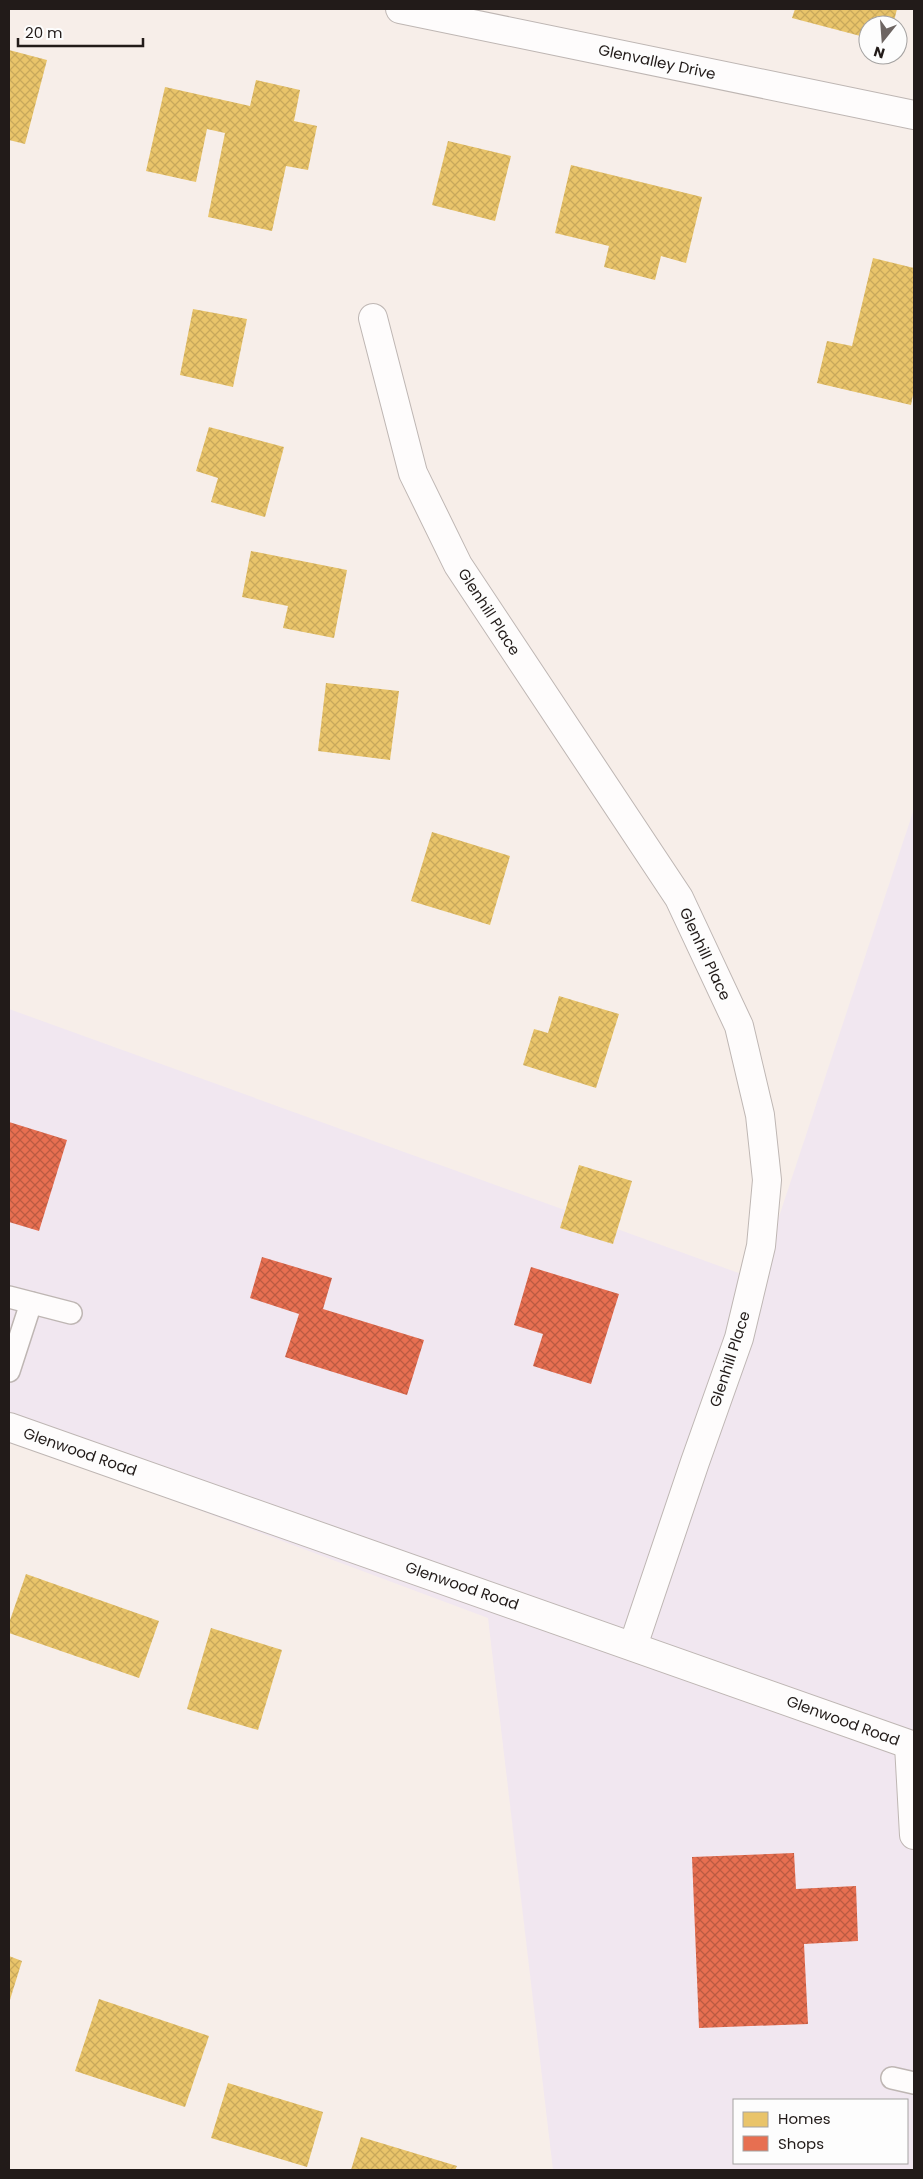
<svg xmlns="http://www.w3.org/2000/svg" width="923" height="2179" viewBox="0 0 923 2179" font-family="Poppins,sans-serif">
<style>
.commercial{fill:#f1e7f0;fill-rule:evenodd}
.homes{fill:url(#homes-cross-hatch)}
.shops{fill:url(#shops-cross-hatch)}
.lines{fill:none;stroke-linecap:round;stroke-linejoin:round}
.lane-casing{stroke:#beb6b3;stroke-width:24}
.street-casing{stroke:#beb6b3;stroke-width:30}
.secondary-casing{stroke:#beb6b3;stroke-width:30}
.lane{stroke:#fefcfc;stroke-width:21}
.street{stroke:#fefcfc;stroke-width:28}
.secondary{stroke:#fefcfc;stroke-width:28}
.labels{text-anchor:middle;stroke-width:5;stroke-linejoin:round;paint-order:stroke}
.street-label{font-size:15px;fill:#221b19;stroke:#fdfdfd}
</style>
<defs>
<pattern id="homes-cross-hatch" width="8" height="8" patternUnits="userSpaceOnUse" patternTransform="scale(1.25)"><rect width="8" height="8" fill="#e9c46a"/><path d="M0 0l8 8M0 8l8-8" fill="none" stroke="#c8a85b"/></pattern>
<pattern id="shops-cross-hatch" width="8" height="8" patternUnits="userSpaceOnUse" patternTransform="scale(1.25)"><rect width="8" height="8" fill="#e76f51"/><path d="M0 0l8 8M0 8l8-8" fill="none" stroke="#bb5a42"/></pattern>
</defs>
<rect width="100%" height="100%" fill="#f7eee9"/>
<path class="commercial" d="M914 809V2170H553L488 1618 9 1439V1009L758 1280ZM734 2100H907V2163H734Z"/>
<g class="homes">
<polygon points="795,9 897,9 893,25 868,25 868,38 792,18"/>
<polygon points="9,50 47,60 25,144 9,140"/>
<polygon points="256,80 300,90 294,121 317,126 308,170 286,166 272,231 208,217 225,133 207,129 196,182 146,171 165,87 250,106"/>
<polygon points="448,141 511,156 495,221 432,205"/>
<polygon points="571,165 702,197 686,263 661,256 655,280 604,267 609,246 555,233"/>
<polygon points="873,258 914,268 914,390 911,405 817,383 827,341 852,346"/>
<polygon points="193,309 247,319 233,387 180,375"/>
<polygon points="209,427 284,447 265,517 211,502 218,478 196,471"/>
<polygon points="251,551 347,570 334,638 283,628 288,606 242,597"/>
<polygon points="326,683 399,691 390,760 318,751"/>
<polygon points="432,832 510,856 490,925 411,901"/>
<polygon points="559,996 619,1014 596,1088 523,1065 534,1029 548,1033"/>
<polygon points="579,1165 632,1181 613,1244 560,1228"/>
<polygon points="26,1574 159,1621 139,1678 9,1633 9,1623"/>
<polygon points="211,1628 282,1650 258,1730 187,1709"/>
<polygon points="9,1956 22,1961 9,2003"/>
<polygon points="99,1999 209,2036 185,2107 75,2071"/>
<polygon points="228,2083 323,2112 307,2167 211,2138"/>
<polygon points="361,2137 457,2166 455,2170 351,2170"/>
</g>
<g class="shops">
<polygon points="9,1122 67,1140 39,1231 9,1222"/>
<polygon points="262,1257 332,1278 323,1309 424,1340 407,1395 285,1357 299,1314 250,1298"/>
<polygon points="531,1267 619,1294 591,1384 533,1366 543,1334 514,1325"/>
<polygon points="794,1853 796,1889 856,1886 858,1941 804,1944 808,2024 699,2028 692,1857"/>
</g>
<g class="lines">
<defs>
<g id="lane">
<polyline points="9,1297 71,1313"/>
<polyline points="9,1371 31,1303"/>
<polyline points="892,2078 914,2083"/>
</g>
<g id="street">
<polyline points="400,9 914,115"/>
<polyline points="373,318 413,473 458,565 679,898 739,1026 760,1115 767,1180 761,1246 739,1338 695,1462 633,1646"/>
<polyline points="909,1745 914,1835"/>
</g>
<polyline id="secondary" points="9,1427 914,1746"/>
</defs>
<use href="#lane" class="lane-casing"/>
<use href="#street" class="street-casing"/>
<use href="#secondary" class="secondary-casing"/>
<use href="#lane" class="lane"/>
<use href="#street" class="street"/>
<use href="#secondary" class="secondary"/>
</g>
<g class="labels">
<g class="street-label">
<text transform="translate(657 62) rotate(12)" y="5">Glenvalley Drive</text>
<text transform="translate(489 612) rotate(57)" y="5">Glenhill Place</text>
<text transform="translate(705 954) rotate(65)" y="5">Glenhill Place</text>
<text transform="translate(730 1359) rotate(-72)" y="5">Glenhill Place</text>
<text transform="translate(80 1452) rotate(19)" y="5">Glenwood Road</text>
<text transform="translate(462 1586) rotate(19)" y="5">Glenwood Road</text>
<text transform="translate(843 1721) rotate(20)" y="5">Glenwood Road</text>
</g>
</g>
<rect width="923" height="2179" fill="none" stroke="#221b19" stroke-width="20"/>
<rect x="733" y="2099" width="175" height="65" fill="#fdfdfd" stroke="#a5a3a2"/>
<rect x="743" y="2112" width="25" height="15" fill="#e9c46a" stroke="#a5a3a2"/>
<text x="778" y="2124" font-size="15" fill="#221b19">Homes</text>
<rect x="743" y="2136" width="25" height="15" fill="#e76f51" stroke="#a5a3a2"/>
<text x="778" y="2149" font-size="15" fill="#221b19">Shops</text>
<g transform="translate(883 40) rotate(197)"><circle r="24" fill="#fdfdfd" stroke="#a5a3a2"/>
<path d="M0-4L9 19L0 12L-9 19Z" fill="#6d6562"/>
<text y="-8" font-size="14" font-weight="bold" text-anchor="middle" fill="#221b19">N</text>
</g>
<path d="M18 38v8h125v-8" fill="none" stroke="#221b19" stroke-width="2.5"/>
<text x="25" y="38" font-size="15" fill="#221b19" stroke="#fdfdfd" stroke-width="4" paint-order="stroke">20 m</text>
</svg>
